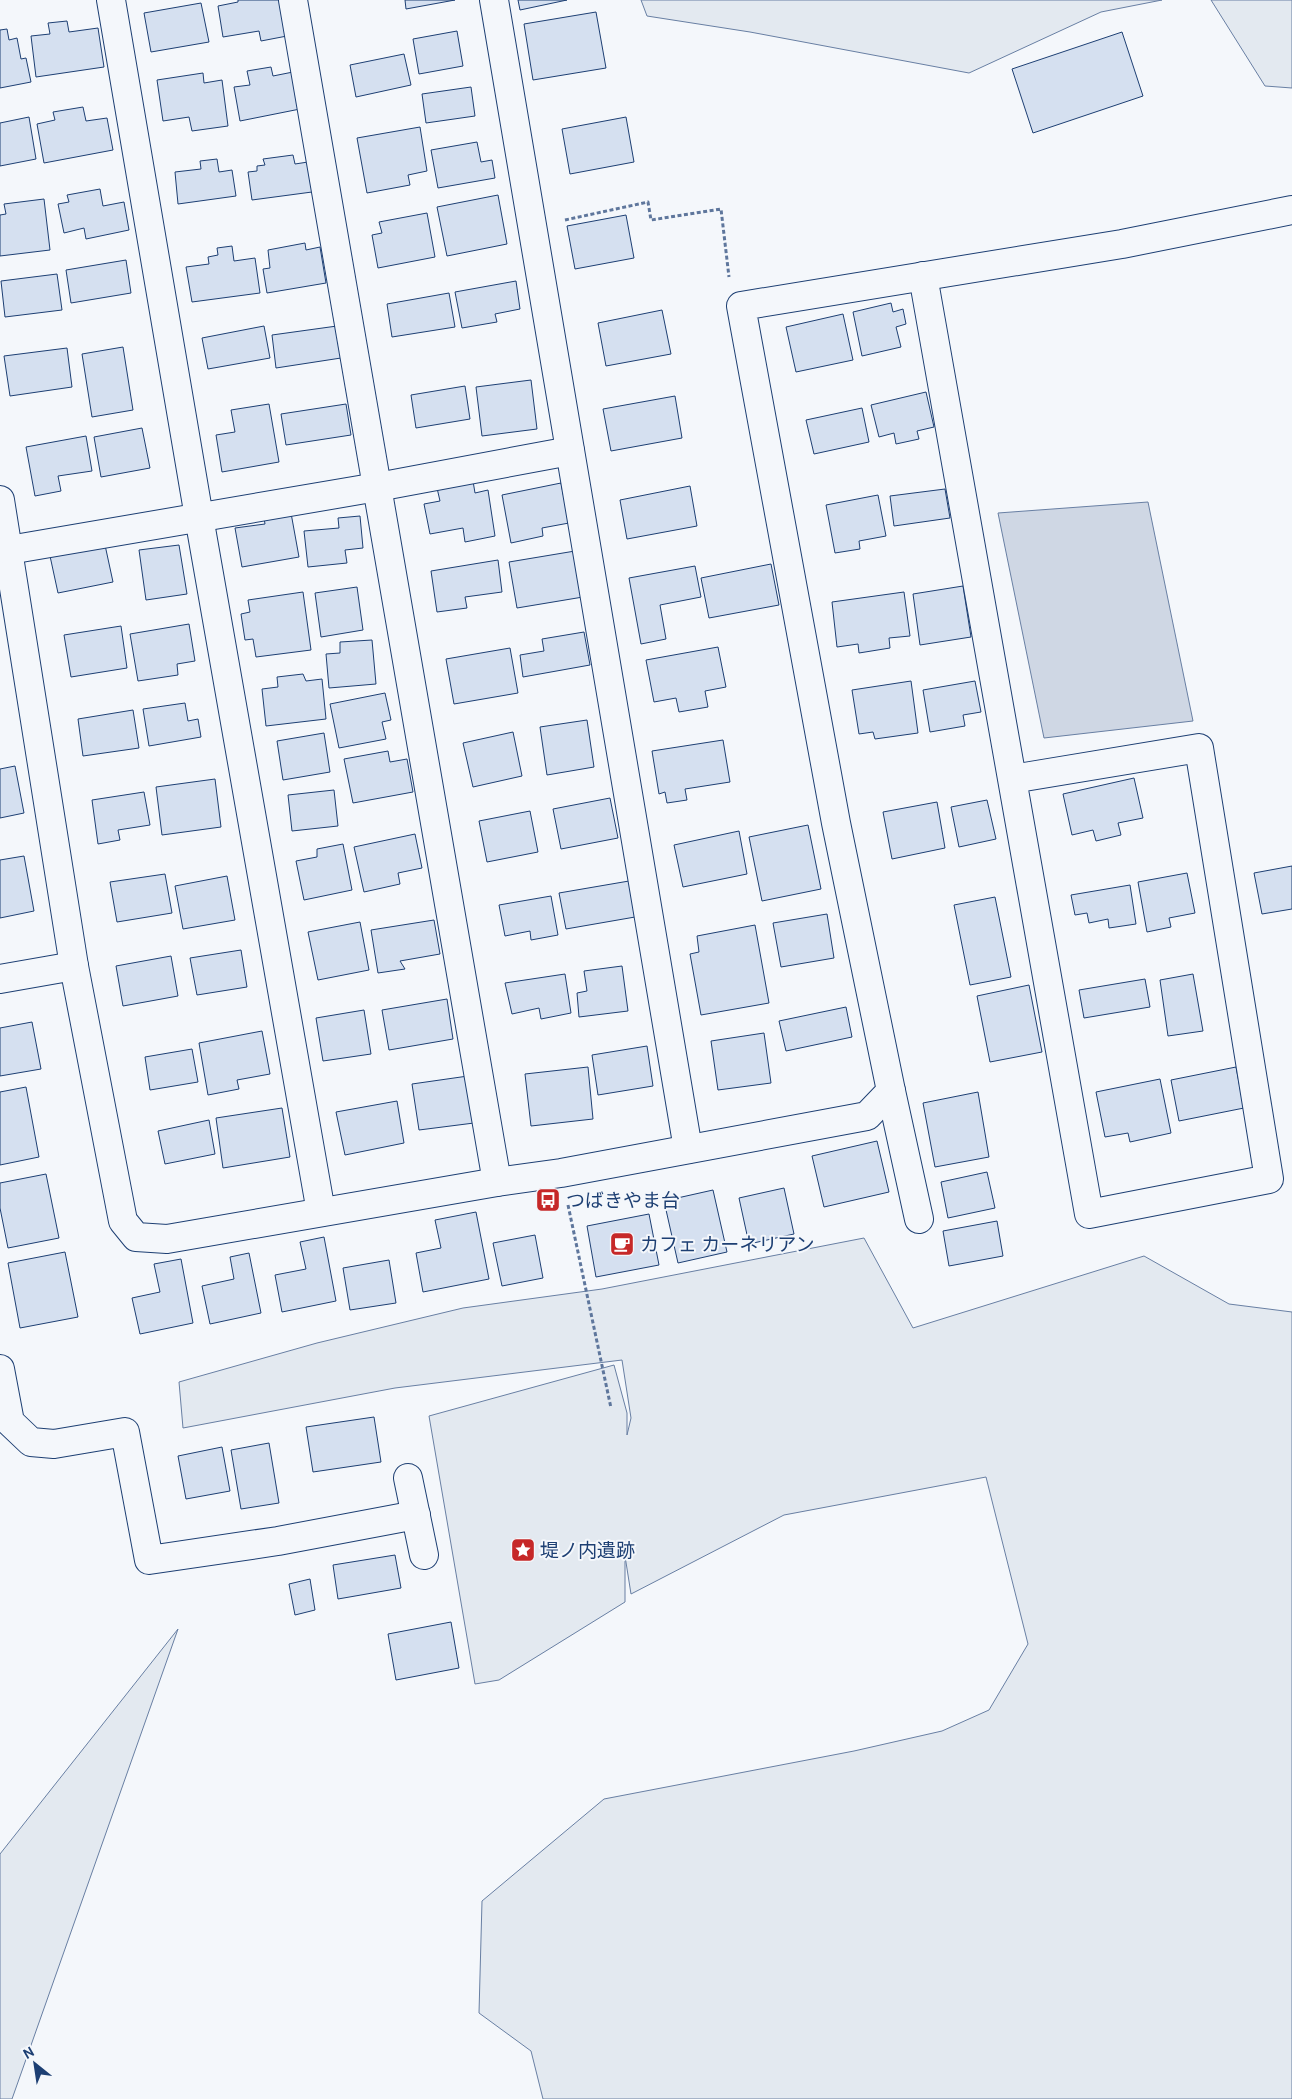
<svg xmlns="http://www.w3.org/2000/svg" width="1292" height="2099" viewBox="0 0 1292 2099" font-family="Cabin,'Noto Sans JP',sans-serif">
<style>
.green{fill:#e3e9f0;stroke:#687fa3}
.water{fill:#cfd7e4;stroke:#687fa3}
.building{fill:#d5e0f0;stroke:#1d3f73}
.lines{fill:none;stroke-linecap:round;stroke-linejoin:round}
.minor-casing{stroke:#1d3f73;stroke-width:30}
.tertiary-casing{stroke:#1d3f73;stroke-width:30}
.path{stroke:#5e769c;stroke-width:3;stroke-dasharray:4 2.5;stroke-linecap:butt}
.minor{stroke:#f4f7fb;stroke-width:28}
.tertiary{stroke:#f4f7fb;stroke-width:28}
.labels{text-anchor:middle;stroke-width:4;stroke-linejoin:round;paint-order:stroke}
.poi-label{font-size:19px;fill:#1d3f73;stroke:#f4f7fb;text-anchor:start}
</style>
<rect width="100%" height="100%" fill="#f4f7fb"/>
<g class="green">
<polygon points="641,0 1162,0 1101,12 969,73 750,32 647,16"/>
<polygon points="1211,0 1292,0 1292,88 1265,86"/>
<polygon points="864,1238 913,1328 1144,1256 1229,1304 1292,1312 1292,2099 543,2099 531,2051 479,2013 482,1901 604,1799 854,1751 942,1731 989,1710 1028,1644 986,1477 784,1515 631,1594 625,1556 625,1602 499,1680 475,1684 429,1416 614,1365 627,1413 627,1435 631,1418 622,1360 395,1388 183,1428 179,1382 317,1343 463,1308 602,1289"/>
<polygon points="178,1629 12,2099 0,2099 0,1854"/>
</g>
<polygon class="water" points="1148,502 1193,721 1044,738 998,513"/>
<g class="building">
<polygon points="238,0 281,0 287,36 261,41 259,31 223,37 218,6 238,2"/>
<polygon points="405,0 455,0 406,9"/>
<polygon points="518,0 567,0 520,10"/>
<polygon points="201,3 209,42 151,52 144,13"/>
<polygon points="596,12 606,68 533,80 524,24"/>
<polygon points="67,21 69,32 98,28 104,67 36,77 31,36 50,34 48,23"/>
<polygon points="7,29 9,40 17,38 21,59 26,58 31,82 0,88 0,30"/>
<polygon points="457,31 463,66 419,74 413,39"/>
<polygon points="1122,32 1143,96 1033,133 1012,69"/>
<polygon points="404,54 411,85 356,97 350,65"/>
<polygon points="271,67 273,76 293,72 300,109 240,121 234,87 250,85 247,71"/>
<polygon points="203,73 204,83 222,80 228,126 192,131 189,117 163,121 157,80"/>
<polygon points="471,87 475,116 426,123 422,94"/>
<polygon points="83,107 86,121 107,118 113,150 44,163 37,124 55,120 53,112"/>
<polygon points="29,117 36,159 0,166 0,123"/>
<polygon points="626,117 634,162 570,174 562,129"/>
<polygon points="420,127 427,171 408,175 410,185 367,193 357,138"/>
<polygon points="477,142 481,162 492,160 495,178 438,188 431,150"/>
<polygon points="293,155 295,164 308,162 312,192 252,200 248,172 257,171 257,166 265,165 263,159"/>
<polygon points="217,159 219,172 232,170 236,196 178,204 175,172 201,169 200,161"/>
<polygon points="100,189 103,206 124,202 129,230 86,239 84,228 64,233 58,204 69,202 67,195"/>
<polygon points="498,195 507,244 447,256 437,207"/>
<polygon points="44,199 50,250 0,256 0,215 6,214 4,204"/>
<polygon points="427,213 435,257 378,268 372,235 382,233 379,222"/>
<polygon points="626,215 634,258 575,269 567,226"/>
<polygon points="305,243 306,250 320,247 326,283 267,293 263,269 270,268 268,250"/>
<polygon points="232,246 234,261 255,258 260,293 192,302 186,267 209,264 208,257 218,255 217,248"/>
<polygon points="126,260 131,293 71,303 66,270"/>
<polygon points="57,274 62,310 5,317 1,281"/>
<polygon points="516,281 520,309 495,314 497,322 462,328 455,292"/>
<polygon points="449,293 455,327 392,337 387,304"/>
<polygon points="891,303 893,312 903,309 906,324 896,327 901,347 862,356 853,312"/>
<polygon points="662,310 671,354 606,366 598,323"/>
<polygon points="843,314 853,360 796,372 786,327"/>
<polygon points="264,326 270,358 208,369 202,338"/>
<polygon points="337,326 341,358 276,368 272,335"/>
<polygon points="123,347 133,410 92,417 82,354"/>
<polygon points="67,348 72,387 10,396 4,356"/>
<polygon points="531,380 537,429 482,436 476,387"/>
<polygon points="465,386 470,419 416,428 411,395"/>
<polygon points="926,392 934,427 917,431 919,439 896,444 894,433 879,437 871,405"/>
<polygon points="675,396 682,438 611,451 603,409"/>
<polygon points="269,404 279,462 222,472 216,435 235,432 231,410"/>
<polygon points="346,404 351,435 286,445 281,414"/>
<polygon points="862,408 869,442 814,454 806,420"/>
<polygon points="142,428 150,468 101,477 94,437"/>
<polygon points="86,436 92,471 58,476 61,491 35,496 26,447"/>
<polygon points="473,481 475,493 488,490 495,536 465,542 463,528 430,534 424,504 440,501 437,488"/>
<polygon points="561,483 569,523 542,528 543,536 511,543 502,495"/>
<polygon points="690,486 697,526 627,539 620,500"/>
<polygon points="945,489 950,518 894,526 890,496"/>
<polygon points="878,495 886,536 859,541 860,549 835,553 826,505"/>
<polygon points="291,513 299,557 242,567 235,528 265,524 264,518"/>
<polygon points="360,516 363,548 345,550 347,563 308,567 304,531 339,528 338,518"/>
<polygon points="105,545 113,582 58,593 50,556"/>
<polygon points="179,545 187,594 146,600 139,550"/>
<polygon points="575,551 583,597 517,608 509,562"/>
<polygon points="498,560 502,592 465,597 467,608 437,612 431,571"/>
<polygon points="771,564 779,605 709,618 701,578"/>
<polygon points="695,566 701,597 660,605 666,639 641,644 629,578"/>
<polygon points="963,586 971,637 920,645 913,594"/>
<polygon points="357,587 363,630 321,637 315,593"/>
<polygon points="303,592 311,650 256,657 253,639 245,640 241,614 250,612 248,600"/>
<polygon points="904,592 910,636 889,638 890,648 859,653 858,644 837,647 832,602"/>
<polygon points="189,624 195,661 177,664 178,675 138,681 130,634"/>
<polygon points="121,626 127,668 71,677 64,635"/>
<polygon points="584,632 590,665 523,677 520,655 544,651 542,639"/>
<polygon points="372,640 376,684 329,688 326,654 340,653 340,642"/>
<polygon points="718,647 726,687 705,691 708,707 679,712 676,698 654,702 646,660"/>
<polygon points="510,648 518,693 454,704 446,659"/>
<polygon points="303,674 306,681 322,679 326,719 266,726 262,689 278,687 277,677"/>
<polygon points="911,681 918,733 875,739 873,732 859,734 852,690"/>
<polygon points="975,681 981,712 963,715 965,726 930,732 923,690"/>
<polygon points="385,693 391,720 382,722 386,739 339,748 330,704"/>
<polygon points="185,703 188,721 198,719 201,737 149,746 143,709"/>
<polygon points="133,710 139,748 83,756 78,719"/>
<polygon points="587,720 594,767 547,775 540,727"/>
<polygon points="513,732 522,776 473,787 463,743"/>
<polygon points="324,733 330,772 283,780 277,741"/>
<polygon points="723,740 730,782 685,789 687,800 667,803 665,792 659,794 652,751"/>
<polygon points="388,751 390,762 407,759 413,792 353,803 344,759"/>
<polygon points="15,766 24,813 0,818 0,769"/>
<polygon points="1134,778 1143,818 1118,823 1121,835 1096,841 1093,830 1072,835 1063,794"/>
<polygon points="215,779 221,827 162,835 156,787"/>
<polygon points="334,790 338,826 292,831 288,795"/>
<polygon points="144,792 150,825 118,830 120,840 98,844 92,800"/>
<polygon points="610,798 618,838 561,849 553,809"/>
<polygon points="987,800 996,839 959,847 951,807"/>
<polygon points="937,802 945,848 892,859 883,812"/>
<polygon points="530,811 538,852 487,862 479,821"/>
<polygon points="808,825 821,889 762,901 749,837"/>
<polygon points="739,831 747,874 683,887 674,845"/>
<polygon points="415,834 422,868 398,873 400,884 364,892 354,847"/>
<polygon points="343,844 352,890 304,900 296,861 317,857 317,849"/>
<polygon points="24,856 34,911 0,918 0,860"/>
<polygon points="1292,866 1292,909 1262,914 1254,873"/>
<polygon points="1187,873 1195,913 1169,918 1171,927 1147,932 1138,882"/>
<polygon points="165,874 172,913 117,922 110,882"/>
<polygon points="227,876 235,920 183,929 175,886"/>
<polygon points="629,881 635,917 566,929 559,893"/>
<polygon points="1130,885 1136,924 1109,928 1108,919 1089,923 1087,913 1075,915 1071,895"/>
<polygon points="551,896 558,935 531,940 530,931 505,936 499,905"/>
<polygon points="995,897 1011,977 970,985 954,905"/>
<polygon points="827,914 834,958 781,967 773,923"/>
<polygon points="434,920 440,954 400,961 405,969 378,973 371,930"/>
<polygon points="360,922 369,970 318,980 308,932"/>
<polygon points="755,925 769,1003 701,1015 690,954 699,952 697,936"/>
<polygon points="241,950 247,987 197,995 190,958"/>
<polygon points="171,956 178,996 123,1006 116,966"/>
<polygon points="622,966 628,1011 579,1017 577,993 587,991 584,971"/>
<polygon points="565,974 571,1013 541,1019 539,1008 512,1014 505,983"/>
<polygon points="1193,974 1203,1031 1168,1036 1160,980"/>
<polygon points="1145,979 1150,1007 1084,1018 1079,990"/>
<polygon points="1029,985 1042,1052 990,1062 977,996"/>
<polygon points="447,999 453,1039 389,1050 382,1010"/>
<polygon points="846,1007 852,1037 786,1051 779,1021"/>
<polygon points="364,1010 371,1054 323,1061 316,1018"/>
<polygon points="32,1022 41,1069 0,1076 0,1028"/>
<polygon points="262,1031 270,1074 237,1080 239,1089 208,1095 199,1043"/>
<polygon points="764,1033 771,1083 718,1090 711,1041"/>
<polygon points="647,1046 653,1086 598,1095 592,1055"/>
<polygon points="192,1049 198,1082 150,1090 145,1057"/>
<polygon points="588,1067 593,1119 531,1126 525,1074"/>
<polygon points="1236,1067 1244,1108 1179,1121 1171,1080"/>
<polygon points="468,1076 474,1123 419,1130 412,1084"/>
<polygon points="1160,1079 1171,1133 1130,1142 1128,1133 1105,1137 1096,1092"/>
<polygon points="26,1087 39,1157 0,1165 0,1092"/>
<polygon points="978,1092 989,1157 935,1167 923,1103"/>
<polygon points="397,1101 404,1143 345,1155 336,1112"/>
<polygon points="282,1108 290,1157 223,1168 216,1118"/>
<polygon points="209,1120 215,1154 165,1164 158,1131"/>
<polygon points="877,1141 889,1192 824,1207 812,1156"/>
<polygon points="987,1172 995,1208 948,1218 941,1182"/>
<polygon points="46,1174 59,1238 8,1248 0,1208 0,1183"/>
<polygon points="784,1188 794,1234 749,1244 739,1198"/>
<polygon points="713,1190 727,1252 678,1263 664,1201"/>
<polygon points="476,1212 489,1279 423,1292 416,1253 441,1248 435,1220"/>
<polygon points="649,1214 659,1265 596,1277 587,1226"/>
<polygon points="997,1221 1003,1256 949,1266 943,1231"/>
<polygon points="535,1235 543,1278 502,1286 493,1243"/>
<polygon points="324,1237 336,1301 282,1312 275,1275 306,1269 300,1242"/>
<polygon points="65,1252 78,1317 20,1328 8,1263"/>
<polygon points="249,1253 261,1313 210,1324 202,1286 234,1279 230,1257"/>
<polygon points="181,1259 193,1323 140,1334 132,1298 160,1292 154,1264"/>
<polygon points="389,1260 396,1303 350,1310 343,1268"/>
<polygon points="374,1417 381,1462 313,1472 306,1427"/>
<polygon points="269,1443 279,1503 241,1509 231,1450"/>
<polygon points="222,1447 230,1491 186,1499 178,1456"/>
<polygon points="395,1555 401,1588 338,1599 333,1565"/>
<polygon points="310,1579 315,1610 295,1615 289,1584"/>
<polygon points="451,1622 459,1668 396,1680 388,1634"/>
</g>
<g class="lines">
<defs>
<g id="minor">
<polyline points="111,0 199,517 321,1212"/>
<polyline points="293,0 497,1182"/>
<polyline points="494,0 688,1149"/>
<polyline points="923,276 1089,1214 1269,1179 1199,748 1012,779"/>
<polyline points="0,500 74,966"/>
<polyline points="9,550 383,486 570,451"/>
<polyline points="891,1091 919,1219"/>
<polyline points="0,1369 10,1422 31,1442 54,1444 125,1432 149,1560 278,1541 416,1515"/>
<polyline points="408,1478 424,1555"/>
</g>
<polyline id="tertiary" points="0,979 74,966 123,1221 136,1237 167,1239 497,1182 561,1173 867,1116 891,1091 836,823 741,306 1122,244 1292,210"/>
</defs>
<use href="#minor" class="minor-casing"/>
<use href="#tertiary" class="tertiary-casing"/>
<g class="path">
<polyline points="565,220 648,202 651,220 721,209 729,277"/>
<polyline points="568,1205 611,1408"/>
</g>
<use href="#minor" class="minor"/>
<use href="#tertiary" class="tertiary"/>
</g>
<defs>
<symbol id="bus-square" viewBox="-11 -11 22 22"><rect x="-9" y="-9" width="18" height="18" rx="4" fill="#c62828" stroke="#f4f7fb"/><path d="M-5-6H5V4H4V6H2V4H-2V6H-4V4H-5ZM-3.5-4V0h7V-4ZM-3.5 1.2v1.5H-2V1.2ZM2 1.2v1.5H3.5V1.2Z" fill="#fff"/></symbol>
<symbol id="cafe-square" viewBox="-11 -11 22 22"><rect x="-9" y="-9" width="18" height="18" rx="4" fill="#c62828" stroke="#f4f7fb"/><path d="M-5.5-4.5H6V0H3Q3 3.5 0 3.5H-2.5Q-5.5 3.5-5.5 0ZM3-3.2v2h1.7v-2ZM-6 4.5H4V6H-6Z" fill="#fff"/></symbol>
<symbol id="sight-square" viewBox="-11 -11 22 22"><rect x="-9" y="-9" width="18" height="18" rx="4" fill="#c62828" stroke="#f4f7fb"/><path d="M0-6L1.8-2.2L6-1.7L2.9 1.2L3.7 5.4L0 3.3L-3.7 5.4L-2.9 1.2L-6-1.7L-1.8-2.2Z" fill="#fff"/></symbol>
</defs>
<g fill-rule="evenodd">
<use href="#bus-square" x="534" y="1186" width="28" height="28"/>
<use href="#cafe-square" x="608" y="1230" width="28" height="28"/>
<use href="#sight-square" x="509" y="1536" width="28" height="28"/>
</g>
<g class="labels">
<g class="poi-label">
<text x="566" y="1207">つばきやま台</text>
<text x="640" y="1251">カフェ カーネリアン</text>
<text x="540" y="1557">堤ノ内遺跡</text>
</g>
</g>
<g transform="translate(35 2064) rotate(330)" stroke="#f4f7fb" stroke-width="4" paint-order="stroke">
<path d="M0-4L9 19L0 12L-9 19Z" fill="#1d3f73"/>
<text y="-8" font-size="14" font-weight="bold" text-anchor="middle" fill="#1d3f73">N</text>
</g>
</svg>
